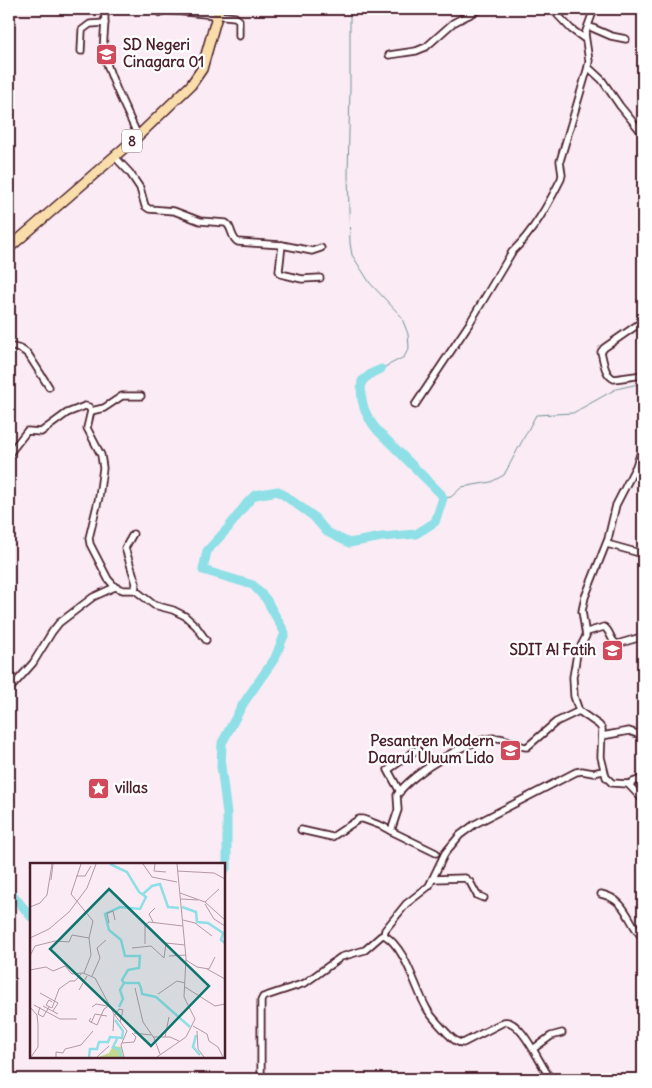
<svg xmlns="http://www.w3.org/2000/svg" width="652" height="1088" viewBox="0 0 652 1088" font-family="Delius,sans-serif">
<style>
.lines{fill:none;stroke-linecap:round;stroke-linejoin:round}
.stream{stroke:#73929b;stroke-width:1}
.river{stroke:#8edfe6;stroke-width:9}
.minor-casing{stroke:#4a1f2b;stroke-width:9}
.highway-casing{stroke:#4a1f2b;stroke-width:12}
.minor{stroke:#fff;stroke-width:5.5}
.highway{stroke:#f9deab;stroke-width:9}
.labels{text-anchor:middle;stroke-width:4.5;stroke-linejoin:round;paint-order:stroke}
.shield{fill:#fff;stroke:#80626b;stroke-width:1}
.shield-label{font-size:14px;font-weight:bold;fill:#4a1f2b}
.poi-label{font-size:15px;font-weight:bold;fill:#4a1f2b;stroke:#fff;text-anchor:start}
.inset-river{fill:none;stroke:#8edfe6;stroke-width:2.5}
.inset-road{fill:none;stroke:#b499a4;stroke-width:1}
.view{fill:#0f766e;fill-opacity:0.15;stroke:#0f766e;stroke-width:2.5}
.inset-edge{fill:none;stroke:#4a1f2b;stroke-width:2.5}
</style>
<rect width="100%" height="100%" fill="#faebf4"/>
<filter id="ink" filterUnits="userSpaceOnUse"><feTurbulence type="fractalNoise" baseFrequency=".02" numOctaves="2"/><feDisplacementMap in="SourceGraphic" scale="10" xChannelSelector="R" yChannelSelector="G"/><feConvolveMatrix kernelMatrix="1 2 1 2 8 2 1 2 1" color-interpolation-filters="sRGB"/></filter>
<g filter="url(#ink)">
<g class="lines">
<g class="stream">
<polyline points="350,9 350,88 348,175 350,243 352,255 370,283 401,316 408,334 409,348 404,357 381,369"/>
<polyline points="443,498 451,497 462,487 491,482 504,475 536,415 573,413 616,389 643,383"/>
</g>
<g class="river">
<path d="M224 871 227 866V814L221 766 222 743 243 704 275 658 285 633 266 599 253 585 203 570 207 551 228 528 247 503 255 495 278 491 313 516 327 532 349 543 382 537 416 534 435 522 443 498 441 494 378 431C365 416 359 401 362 381L372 373 381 369"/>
<polyline points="9,890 31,917"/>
</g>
<defs>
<g id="minor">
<path d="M104 9C107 23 102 38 104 52 109 78 127 110 138 136"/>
<polyline points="465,9 469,15"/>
<polyline points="552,9 571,29 585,39"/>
<polyline points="160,13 162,10 165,10 235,17 239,20 239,36"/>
<polyline points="588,26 611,36 626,39"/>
<polyline points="81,51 82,30 90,24 105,23"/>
<polyline points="389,55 416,51 426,47 453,23 480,9"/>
<polyline points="588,67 602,80 620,106 643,134"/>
<path d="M114 156 130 173 140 188 145 206 149 209 174 211 200 221 226 223C233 228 230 237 238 242L282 245 312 251 321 248"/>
<polyline points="282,245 279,271 281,274 302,279 320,278"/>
<path d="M643 321 604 348 601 352C604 362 604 374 614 379L643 375"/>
<polyline points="9,346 21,349 28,354 49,387"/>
<path d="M415 405 469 324 512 252C533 232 548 205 561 179L562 175 560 161 588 67 589 61 585 34 594 9"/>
<polyline points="91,411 104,408 122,396 141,396"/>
<polyline points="643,446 636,466 616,505 608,539 585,597 582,611 586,636 577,654 573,677 574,696 579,711 599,725 602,729 601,757 606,777 612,783 628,784 643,800"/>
<polyline points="9,454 27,431 41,432 67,413 85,406 89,407 91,411 87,428 101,455 103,468 99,497 89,538 90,544 108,579 115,587 123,590 135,590 154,605 173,610 185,616 196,626 206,640"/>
<polyline points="133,534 125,548 136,583 135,590"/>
<polyline points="607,544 643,554"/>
<path d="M587 632 604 627C611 631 610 641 617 644L638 638"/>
<polyline points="9,690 33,663 52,632 59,623 93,597 115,587"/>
<polyline points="602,736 629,731 643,736"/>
<polyline points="628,784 643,778"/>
<polyline points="400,792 388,770 418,749"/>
<path d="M301 830 332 837 359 819H363L382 826 391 831 398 810 397 795C412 773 471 737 497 738 508 738 517 747 527 747L556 722 579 711"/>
<polyline points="391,831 436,853"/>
<polyline points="433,879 465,878 470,882 477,895 484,898"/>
<path d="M601 894C628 900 627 922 643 938"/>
<polyline points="384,935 385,930 406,904 429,886 445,853 460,835 475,824 576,772 582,771 593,773 603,771"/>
<polyline points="533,1049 551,1036 562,1033"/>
<path d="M261 1079V1001L263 997 305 983 341 957 365 950 381 936 384 935C406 948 415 988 427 1009 432 1018 440 1025 447 1033 452 1038 456 1043 463 1043L504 1022C521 1018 541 1067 551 1079"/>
</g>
<polyline id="highway" points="9,248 138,136 191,85 202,69 219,9"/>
</defs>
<use href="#minor" class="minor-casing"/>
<use href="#highway" class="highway-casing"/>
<use href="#minor" class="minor"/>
<use href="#highway" class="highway"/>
</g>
</g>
<defs>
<symbol id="school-square" viewBox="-11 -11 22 22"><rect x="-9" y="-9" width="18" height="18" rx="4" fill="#d1495b" stroke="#fff"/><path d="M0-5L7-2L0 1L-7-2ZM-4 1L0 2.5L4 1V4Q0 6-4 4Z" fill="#fff"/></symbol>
<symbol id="sight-square" viewBox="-11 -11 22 22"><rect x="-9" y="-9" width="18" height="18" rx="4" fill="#d1495b" stroke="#fff"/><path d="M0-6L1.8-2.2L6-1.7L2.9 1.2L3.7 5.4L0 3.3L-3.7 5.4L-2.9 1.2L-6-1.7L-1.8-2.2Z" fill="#fff"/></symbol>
</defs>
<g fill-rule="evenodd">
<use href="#school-square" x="94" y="42" width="25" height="25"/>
<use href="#school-square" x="600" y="638" width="25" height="25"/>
<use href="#school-square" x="498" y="738" width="25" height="25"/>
<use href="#sight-square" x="86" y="776" width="25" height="25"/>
</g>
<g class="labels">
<rect class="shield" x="122" y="129.5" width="20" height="23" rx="4"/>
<g class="shield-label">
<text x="132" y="146">8</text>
</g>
<g class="poi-label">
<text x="123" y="50">SD Negeri<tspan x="123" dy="17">Cinagara 01</tspan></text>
<text x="596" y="655" text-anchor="end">SDIT Al Fatih</text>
<text x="494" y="746" text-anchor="end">Pesantren Modern<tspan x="494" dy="17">Daarul Uluum Lido</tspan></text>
<text x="115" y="793">villas</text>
</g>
</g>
<g transform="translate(30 863)">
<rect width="195" height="195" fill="#faebf4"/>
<path d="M83 183 91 184 93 194H69L79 190Z" fill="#c2d990"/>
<path class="inset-river" d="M80 1 97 9 109 29 116 34 110 46 90 44 75 51 79 67 91 77 95 93H110L109 105 98 107 92 117 94 120H109L111 125M113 31 122 23 130 21 138 44 149 45M152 44 166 49 167 59 178 60 193 70 191 77 195 80M111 125 112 131 126 134 160 164M89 144 93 136 90 127 94 120M166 172 163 184 170 192M87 176 83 184 90 187 91 194M59 194 60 186H67L69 179H78L80 174 92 175 93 168 85 157"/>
<path class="inset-road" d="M113 1 122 14 147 19M125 1 124 8 136 9M147 8 184 10 195 16M46 13H55L61 3M21 17 23 1M150 30 175 39 195 57M151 36 168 37M175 39 189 26M175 41 184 56 195 63M0 44 10 40 17 32 22 1M153 57 165 60 182 73M123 59 119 51 125 45M79 60 77 50 83 48 85 57M0 75 19 66 39 49 57 25 66 1M115 81V62L119 59 153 63M102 85 121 83 134 95 136 80 155 82M0 93 5 83 25 78 39 79 42 72 59 75 63 58 41 31 51 1M139 93 156 92M156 97 167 104 179 106 185 94M177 106 195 116M0 107 16 104 23 108 35 103 42 111 53 110 65 115 84 151 97 168 91 182 94 194M54 110 61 92 59 75M62 113 70 95 67 85 76 77M155 124 185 143 195 141M105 125 113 159 124 175 130 191M49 127 57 113M10 130 28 140 23 148M128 131 147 118 155 120M22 139 19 137 16 142 22 145 29 126 40 118H45L51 111M4 142 30 156H47M13 143 28 151M0 144 7 152 8 161V184L1 194M10 144 8 151 13 154 19 144M62 144 66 141 77 143M85 152 89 146 93 147 90 159M61 155 59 158 67 162 74 146 80 142M61 160 65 151 77 153M163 163 177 171 179 178 188 184 193 194M83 168 84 151M167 168 168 186 174 194M104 170 121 172M123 174H140L149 178M135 174 139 154M92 180 104 179 106 174 102 170M26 194V189L33 190 35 186 51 182 63 168M67 194 79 183M127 194 156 174 165 156 154 134 156 95 147 1"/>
<path class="view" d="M79 26 179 123 121 183 20 86Z"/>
<rect width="195" height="195" class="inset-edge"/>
</g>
<rect width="652" height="1088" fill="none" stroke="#fff" stroke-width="30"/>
<rect x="15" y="15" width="622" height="1058" fill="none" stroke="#4a1f2b" stroke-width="2" filter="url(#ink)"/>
</svg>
